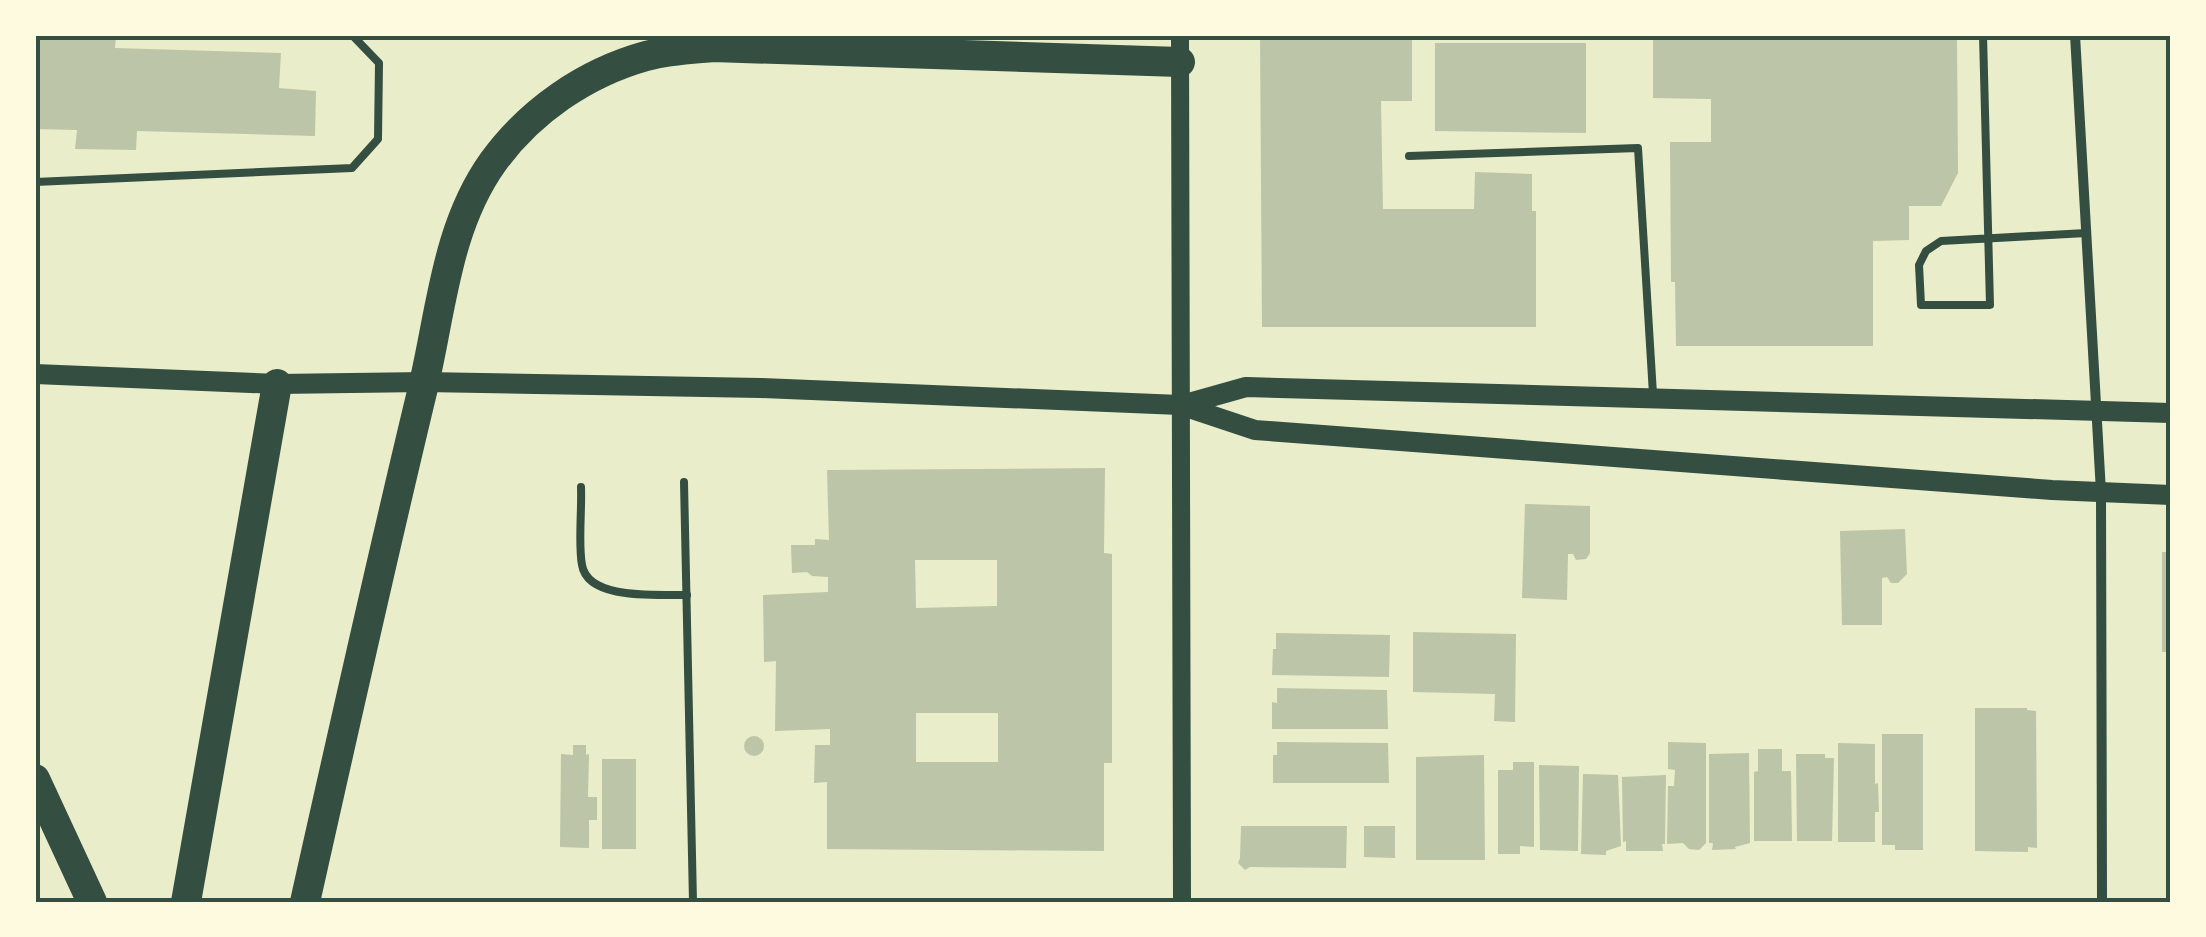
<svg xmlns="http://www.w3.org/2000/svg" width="2206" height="937" viewBox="0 0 2206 937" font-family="'Titillium Web',sans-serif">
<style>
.building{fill:#bcc5a7;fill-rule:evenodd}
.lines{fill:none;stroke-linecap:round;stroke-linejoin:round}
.service{stroke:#344e41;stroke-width:8}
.minor{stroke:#344e41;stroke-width:10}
.tertiary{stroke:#344e41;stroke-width:18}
.secondary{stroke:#344e41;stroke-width:20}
.motorway{stroke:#344e41;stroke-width:30}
.neatline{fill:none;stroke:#344e41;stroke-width:4}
</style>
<rect width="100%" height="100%" fill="#e9edc9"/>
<g class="building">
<polygon points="35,35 116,35 115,48 281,53 279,88 316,91 315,136 137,131 136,150 75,149 77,130 35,129"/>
<polygon points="1260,35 1412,35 1412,101 1381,101 1383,209 1474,209 1475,172 1532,174 1532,211 1536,211 1536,327 1262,327"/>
<polygon points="1653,35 1957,35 1958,173 1941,206 1909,206 1909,240 1873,241 1873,346 1676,346 1675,282 1671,282 1670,142 1711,142 1711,99 1653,98"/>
<polygon points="1435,43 1586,43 1586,133 1435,131"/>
<path d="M1105 468 1104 553 1112 554V763H1104V851L827 849V782L814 783 815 745H830V729L775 731 776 661 764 662 763 595 828 592V577L812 576 807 572 792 573 791 545H815V539L829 540 827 470ZM915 560H997V606L916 608ZM916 713H998V762H916Z"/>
<polygon points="1525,504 1590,506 1590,553 1586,559 1576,560 1573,554 1568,554 1567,600 1522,598"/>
<polygon points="1905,529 1907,574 1898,583 1891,583 1887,577 1882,578 1882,625 1842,625 1840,531"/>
<rect x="2162" y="552" width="9" height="100"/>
<polygon points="1413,632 1516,634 1515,722 1494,721 1495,694 1413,692"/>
<polygon points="1276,633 1390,635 1389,677 1272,675 1273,649 1276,649"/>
<polygon points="1277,688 1387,690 1388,729 1272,729 1272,702 1277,703"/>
<polygon points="1975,708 2027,708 2027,710 2036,711 2037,848 2028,847 2028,852 1975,851"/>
<polygon points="1882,734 1923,734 1923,850 1895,850 1895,845 1882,845"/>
<circle cx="754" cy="746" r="10"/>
<polygon points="1277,742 1388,743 1389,783 1273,783 1273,755 1277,755"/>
<polygon points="1668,742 1706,743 1706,843 1699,850 1689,849 1683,843 1667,844 1668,786 1674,786 1675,770 1668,769"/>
<polygon points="1838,743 1875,744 1875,784 1878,783 1879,812 1875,812 1875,842 1838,842"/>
<polygon points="573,745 586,745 586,755 589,754 588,797 597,797 597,820 589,820 589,848 560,847 561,754 573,755"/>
<polygon points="1758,749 1782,749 1782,771 1791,771 1792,841 1754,841 1754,772 1758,771"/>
<polygon points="1749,753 1750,843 1735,847 1736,849 1712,850 1713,843 1709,843 1709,754"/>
<polygon points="1796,754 1825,754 1825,758 1834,758 1832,841 1797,841"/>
<polygon points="1484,755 1485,860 1416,860 1416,757"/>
<rect x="602" y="759" width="34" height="90"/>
<polygon points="1513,762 1534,762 1534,847 1520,846 1520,854 1498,854 1498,770 1513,770"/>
<polygon points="1539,765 1579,766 1578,851 1540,850"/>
<polygon points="1583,774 1618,775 1621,846 1606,851 1606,855 1581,854"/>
<polygon points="1666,775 1665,844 1662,844 1663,851 1626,851 1626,841 1623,842 1622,777"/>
<polygon points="1241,826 1347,826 1346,868 1250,867 1245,870 1238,863 1240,858"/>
<polygon points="1364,826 1395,826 1395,858 1364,857"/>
</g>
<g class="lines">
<g class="service">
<polyline points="1983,35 1990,305 1921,305 1919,265 1926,251 1941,241 2086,233"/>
<polyline points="1409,156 1638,148 1653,394"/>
<polyline points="35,182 352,168 378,139 379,63 352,35"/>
<polyline points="684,482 693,902"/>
<path d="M581 487C582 510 578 544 582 565 588 601 659 594 687 595"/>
</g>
<polyline class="minor" points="2075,35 2101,492 2102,902"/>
<polyline class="tertiary" points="1180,35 1182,902"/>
<g class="secondary">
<polyline points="35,374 277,384 425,382 761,388 1180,405 1255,430 2052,490 2171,495"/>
<polyline points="1182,405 1246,387 2171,413"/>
</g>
<g class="motorway">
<polyline points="35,779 92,902"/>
<polyline points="186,902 277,384"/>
<path d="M305 902C343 732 381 562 422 392 441 315 445 229 493 162 530 111 585 73 646 56 668 50 691 49 713 47L1180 62"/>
</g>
</g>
<rect width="2206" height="937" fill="none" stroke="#fefae0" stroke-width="75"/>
<rect x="38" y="38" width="2130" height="862" class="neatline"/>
</svg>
